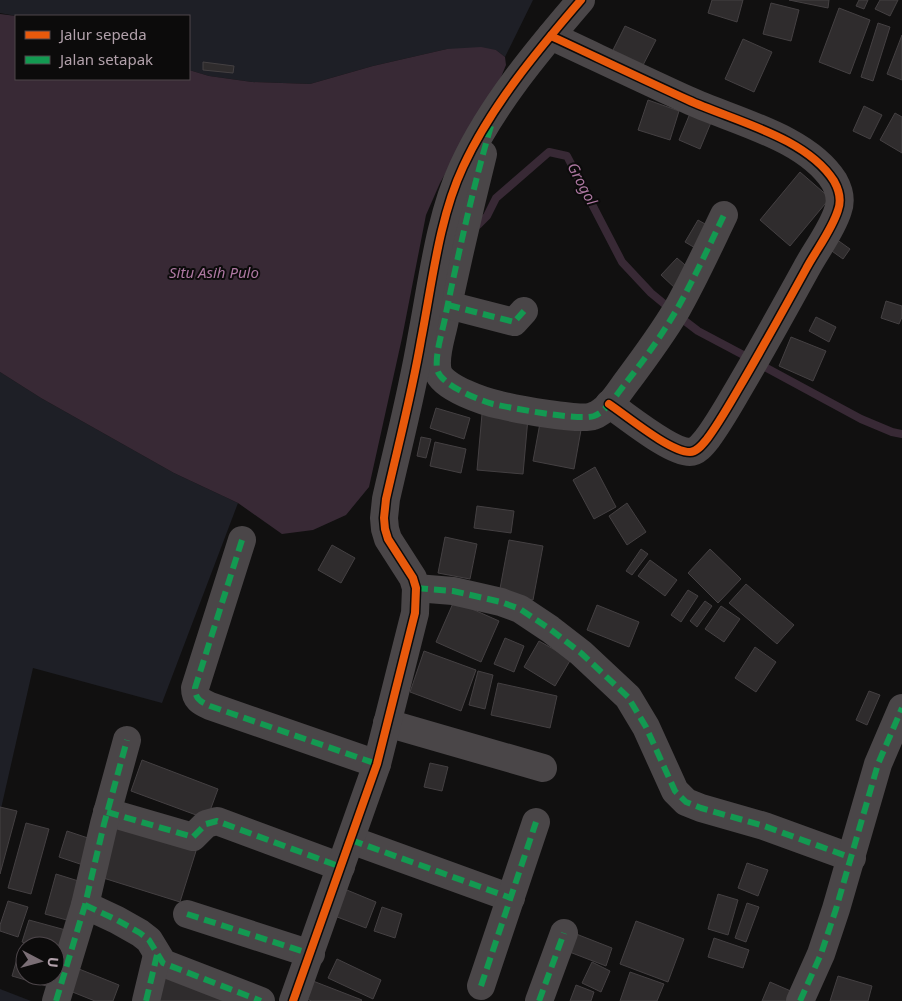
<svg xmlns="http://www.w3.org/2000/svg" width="902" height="1001" viewBox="0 0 902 1001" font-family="'Noto Sans',sans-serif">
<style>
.green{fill:#1e1f26}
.water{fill:#382935}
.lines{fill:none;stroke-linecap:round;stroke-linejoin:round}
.stream{stroke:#382935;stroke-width:8}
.building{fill:#2f2c2d;stroke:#444042}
.minor{stroke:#4a4648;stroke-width:28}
.quiet{stroke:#139951;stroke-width:6;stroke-dasharray:12 6;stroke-linecap:butt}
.cycleway-casing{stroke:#0c0b0b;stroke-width:11}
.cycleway{stroke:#e8590c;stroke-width:8}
.labels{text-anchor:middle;stroke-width:4;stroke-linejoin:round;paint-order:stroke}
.water-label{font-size:15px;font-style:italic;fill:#ae78a2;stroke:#0c0b0b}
</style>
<rect width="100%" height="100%" fill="#111010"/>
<g class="green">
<polygon points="0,0 533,0 505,57 496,50 447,49 373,66 310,84 252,82 209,76 189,70 189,16 16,16 0,13"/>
<polygon points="0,372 41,398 174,473 238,503 162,703 33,668 0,813"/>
<polygon points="0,989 31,1001 0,1001"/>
</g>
<polygon class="water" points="0,14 16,16 16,79 189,79 189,70 209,76 252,82 310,84 373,66 447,49 481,47 496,50 505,57 506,65 499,82 466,136 440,183 426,215 402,338 369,487 346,515 313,530 282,534 238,503 174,473 41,398 0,372"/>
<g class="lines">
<g class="stream">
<polyline points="478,225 487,216 496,198 549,152 567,156 622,262 651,293 668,307"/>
<polyline points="681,318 698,331 749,358"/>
<polyline points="761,365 861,419 892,432 902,434"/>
</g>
</g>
<g class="building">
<polygon points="712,0 743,0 737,22 708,13"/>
<polygon points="789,0 829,0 828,8"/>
<polygon points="859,0 868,0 864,9 856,6"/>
<polygon points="880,0 898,0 890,16 875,9"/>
<polygon points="771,3 799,10 791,41 763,34"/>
<polygon points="839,8 870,20 850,74 819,62"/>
<polygon points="878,23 890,27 873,81 861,77"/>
<polygon points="625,26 656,40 641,69 611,54"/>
<polygon points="902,35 902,80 887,74"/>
<polygon points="743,39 772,52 754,92 725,79"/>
<polygon points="203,62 234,66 233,73 203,70"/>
<polygon points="648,100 679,111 670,140 638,130"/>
<polygon points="864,106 882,115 870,139 853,131"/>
<polygon points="691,111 712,120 700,149 679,140"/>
<polygon points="895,113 902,117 902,153 880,140"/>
<polygon points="800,172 830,198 790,246 760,220"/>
<polygon points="698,220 714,229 702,252 685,242"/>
<polygon points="836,239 850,249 843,259 829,249"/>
<polygon points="677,258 692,271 676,289 661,275"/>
<polygon points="886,301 902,306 902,317 899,324 881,318"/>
<polygon points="816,317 836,327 829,342 809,331"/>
<polygon points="791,337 826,351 813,381 779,366"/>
<polygon points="436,408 470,418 464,439 430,428"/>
<polygon points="482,414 528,418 523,474 477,470"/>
<polygon points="540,423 581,430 574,469 533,461"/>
<polygon points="421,437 431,439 426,458 417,456"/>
<polygon points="435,442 466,449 461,473 430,466"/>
<polygon points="595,467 616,507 594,519 573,480"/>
<polygon points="627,503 646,532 627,545 609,516"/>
<polygon points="477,506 514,511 511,533 474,528"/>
<polygon points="445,537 477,544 470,579 438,573"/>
<polygon points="509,540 543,546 533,600 499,594"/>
<polygon points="332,545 355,558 341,583 318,570"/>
<polygon points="641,549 648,554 632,575 626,571"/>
<polygon points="710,549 741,579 718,603 688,573"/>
<polygon points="650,560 677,580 665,596 638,576"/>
<polygon points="746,584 794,625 777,644 729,603"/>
<polygon points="688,590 698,596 681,622 671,615"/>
<polygon points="454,601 499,621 481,662 436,642"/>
<polygon points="705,601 712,606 697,627 690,621"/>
<polygon points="597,605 639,622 629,647 587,630"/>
<polygon points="721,606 740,619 724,642 705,629"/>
<polygon points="505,638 524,646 514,672 494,664"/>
<polygon points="539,641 571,659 555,686 524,667"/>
<polygon points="755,647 776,662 756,692 735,678"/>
<polygon points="424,651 476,670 461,711 410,692"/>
<polygon points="478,671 493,675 485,709 469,705"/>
<polygon points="498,683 557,696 550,728 491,715"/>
<polygon points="869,691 880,695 867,725 856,720"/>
<polygon points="142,760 218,789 207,819 131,791"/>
<polygon points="430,763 448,767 442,791 424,787"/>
<polygon points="0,807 17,811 0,874"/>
<polygon points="26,823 49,829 31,894 8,888"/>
<polygon points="116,826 196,851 180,902 100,877"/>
<polygon points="67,831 91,839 83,865 59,857"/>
<polygon points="747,863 768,870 758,896 738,888"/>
<polygon points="56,874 85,883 74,922 45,914"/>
<polygon points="342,888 376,902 366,928 332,915"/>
<polygon points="718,894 738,900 728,935 708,929"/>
<polygon points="8,901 28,907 18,937 0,931 0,925"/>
<polygon points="747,903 759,907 746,942 735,938"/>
<polygon points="382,907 402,914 395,938 374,931"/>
<polygon points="29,920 73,932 66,956 55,952 55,946 34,946 22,942"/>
<polygon points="636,921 684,939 668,982 620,964"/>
<polygon points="566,930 612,948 606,966 559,948"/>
<polygon points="714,938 749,950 743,968 708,957"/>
<polygon points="20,949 25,951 25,976 55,976 57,989 12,976"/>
<polygon points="337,959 381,980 373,999 328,978"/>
<polygon points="592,962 610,971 601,992 582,983"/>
<polygon points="74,967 119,985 113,1001 95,1001 65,989"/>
<polygon points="630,972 664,984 657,1001 620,1001"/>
<polygon points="162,975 239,1001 153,1001"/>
<polygon points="838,976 872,986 868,1001 830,1001"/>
<polygon points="313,981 362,1000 361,1001 312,1001 306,999"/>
<polygon points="770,982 793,992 789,1001 762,1001"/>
<polygon points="576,985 594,992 591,1001 570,1001"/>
</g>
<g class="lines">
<g class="minor">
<path d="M551 36C596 57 642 79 688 100 734 121 806 137 834 181 839 190 842 199 838 210 832 230 816 250 806 269 784 309 762 349 739 388 729 405 719 423 707 439 703 444 697 452 690 452 670 452 627 416 609 404"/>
<path d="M483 154C469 210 456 267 444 324 441 338 434 358 438 372 443 388 485 402 500 405 516 409 580 421 593 416 607 411 617 395 625 384 643 360 661 336 677 309 694 279 709 246 724 215"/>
<polyline points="448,305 514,322 524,311"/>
<path d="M242 540 195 688C195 699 201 702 210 706L377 764"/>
<polyline points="416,588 453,591 501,602 520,609 550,629 581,653 628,697 646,727 675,791 686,802 701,808 764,826 852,858"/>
<polyline points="387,723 543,768"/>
<polyline points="107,812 193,837 206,824 217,821 341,867"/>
<polyline points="351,840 511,898"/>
<polyline points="85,905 117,920 140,933 149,940 163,963 261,1001"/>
<polyline points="187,914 311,954"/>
<polyline points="481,986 536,822"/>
<polyline points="56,1001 85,905 104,824 127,740"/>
<polyline points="146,1001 157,955"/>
<path d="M293 1001 377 764 415 613 416 588 413 578 388 539 385 529 384 518 386 499C398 446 412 393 421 340 432 284 439 218 463 167 491 106 538 50 581 0"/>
<polyline points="539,1001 564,933"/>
<polyline points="800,1001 821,954 836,909 878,764 902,708"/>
</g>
<g class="quiet">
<path d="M491 126C473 187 459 251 446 313 443 331 435 352 437 369 440 385 479 400 493 404 510 408 580 421 594 416 607 411 617 394 625 384 644 360 662 335 677 309 694 279 709 246 724 215"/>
<polyline points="448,305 514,322 524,311"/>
<path d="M242 540 195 688C195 699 201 702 210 706L377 764"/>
<polyline points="416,588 453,591 501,602 520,609 550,629 581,653 628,697 646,727 675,791 686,802 701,808 764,826 852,858"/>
<polyline points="107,812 193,837 206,824 217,821 341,867"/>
<polyline points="351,840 511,898"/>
<polyline points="85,905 117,920 140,933 149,940 163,963 261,1001"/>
<polyline points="187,914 311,954"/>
<polyline points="481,986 536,822"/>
<polyline points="56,1001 85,905 104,824 127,740"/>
<polyline points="146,1001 157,955"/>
<polyline points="539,1001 564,933"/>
<polyline points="800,1001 821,954 836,909 878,764 902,708"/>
</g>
<defs>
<g id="cycleway">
<path d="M551 36C596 57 642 79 688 100 734 121 806 137 834 181 839 190 842 199 838 210 832 230 816 250 806 269 784 309 762 349 739 388 729 405 719 423 707 439 703 444 697 452 690 452 670 452 627 416 609 404"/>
<path d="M293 1001 377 764 415 613 416 588 413 578 388 539 385 529 384 518 386 499C398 446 412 393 421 340 432 284 439 218 463 167 491 106 538 50 581 0"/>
</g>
</defs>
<use href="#cycleway" class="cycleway-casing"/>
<use href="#cycleway" class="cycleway"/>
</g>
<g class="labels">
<g class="water-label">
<text transform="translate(582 184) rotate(62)" y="5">Grogol</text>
<text x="214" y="278">Situ Asih Pulo</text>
</g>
</g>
<rect x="15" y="15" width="175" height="65" fill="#0c0b0b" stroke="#4e474b"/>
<rect x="25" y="31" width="25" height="8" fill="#e8590c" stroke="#4e474b"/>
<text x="60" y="40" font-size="15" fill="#b2a1ab">Jalur sepeda</text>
<rect x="25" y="56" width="25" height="8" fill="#139951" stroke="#4e474b"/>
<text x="60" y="65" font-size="15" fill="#b2a1ab">Jalan setapak</text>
<g transform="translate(40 961) rotate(96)"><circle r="24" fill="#0c0b0b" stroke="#4e474b"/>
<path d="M0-4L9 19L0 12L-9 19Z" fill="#7a6e75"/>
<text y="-8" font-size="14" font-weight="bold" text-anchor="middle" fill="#b2a1ab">U</text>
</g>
</svg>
